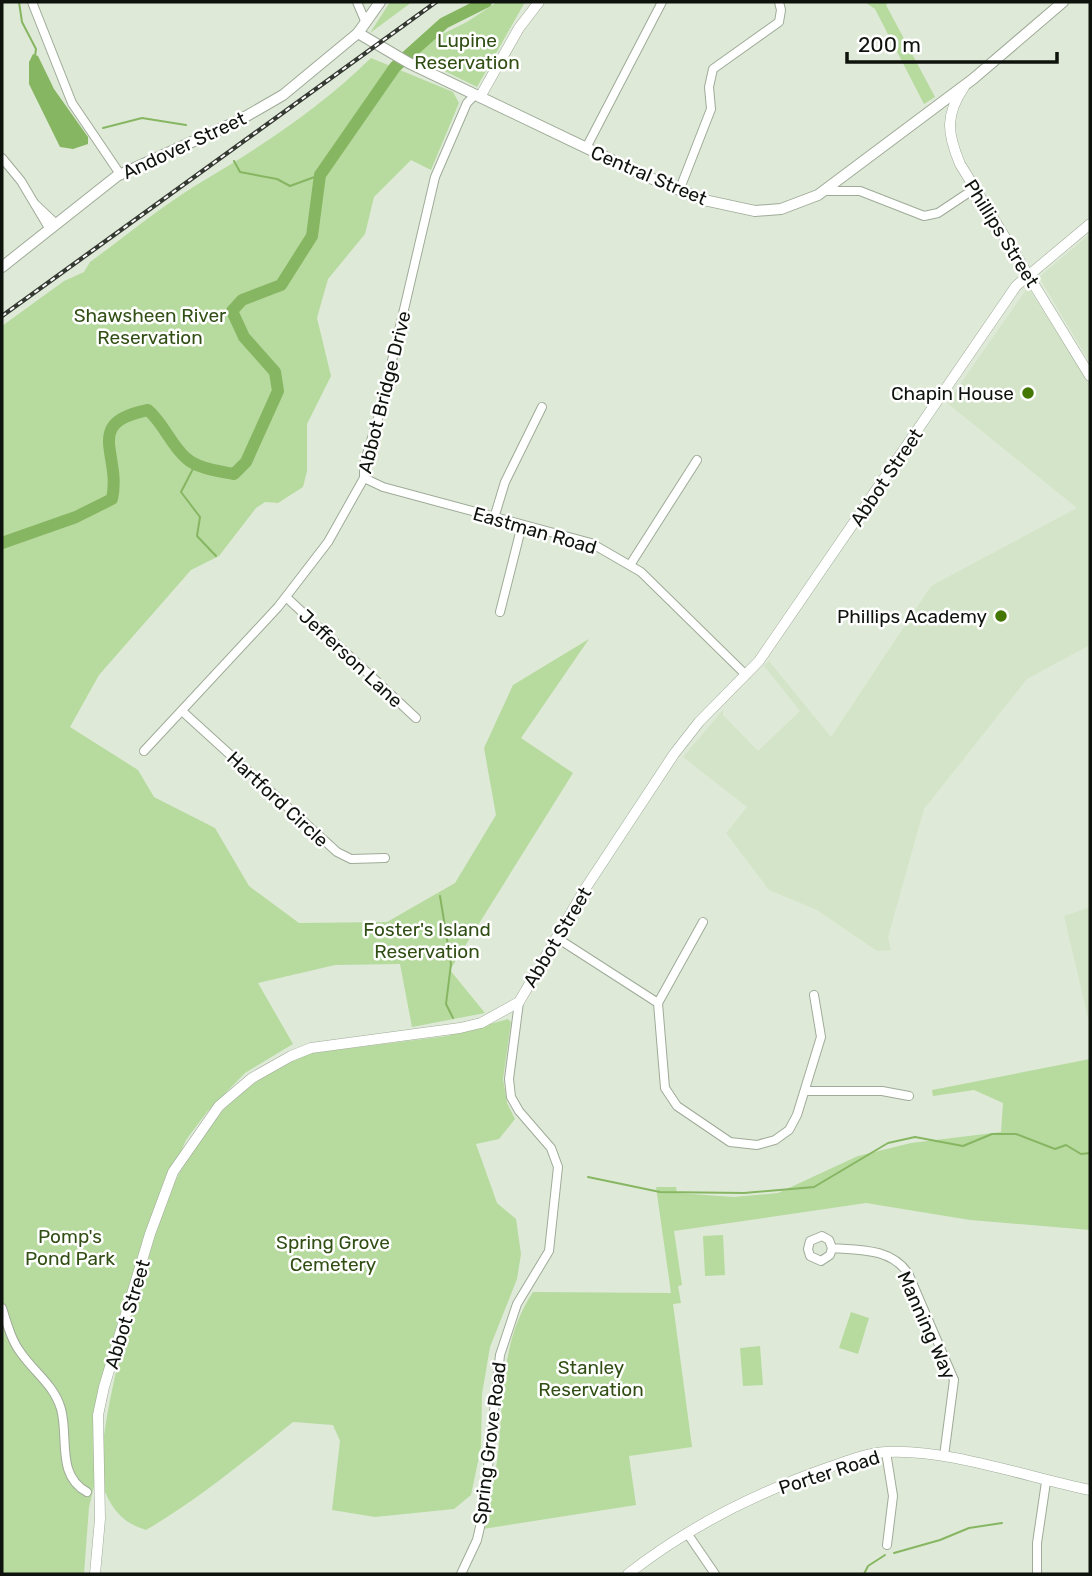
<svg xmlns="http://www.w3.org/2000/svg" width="1092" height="1576" viewBox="0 0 1092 1576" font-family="Rubik,sans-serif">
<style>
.built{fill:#d4e4c9}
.green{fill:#b7da9f}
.water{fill:#87b662}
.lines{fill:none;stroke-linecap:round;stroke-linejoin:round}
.stream{stroke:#87b662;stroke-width:2}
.river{stroke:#87b662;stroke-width:12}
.minor-casing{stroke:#9fab98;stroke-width:10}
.tertiary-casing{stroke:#9fab98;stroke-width:11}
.secondary-casing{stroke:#9fab98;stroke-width:12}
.minor{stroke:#fff;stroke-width:8}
.tertiary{stroke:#fff;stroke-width:10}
.secondary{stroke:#fff;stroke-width:10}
.rail-casing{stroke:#343931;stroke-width:4.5}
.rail{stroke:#fff;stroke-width:2;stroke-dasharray:5;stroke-linecap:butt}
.poi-dot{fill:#447701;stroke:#fff;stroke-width:2.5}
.labels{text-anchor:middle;stroke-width:5;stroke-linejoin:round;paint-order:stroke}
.park-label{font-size:19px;fill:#314f14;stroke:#fff}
.street-label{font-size:19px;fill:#0f130d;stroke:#fff}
.poi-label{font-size:19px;fill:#0f130d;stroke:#fff;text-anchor:end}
</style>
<rect width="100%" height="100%" fill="#deead7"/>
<g class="built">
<polygon points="1090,234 1090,363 1039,277"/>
<polygon points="1028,287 1090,384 1090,645 1027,679 924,809 888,937 891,950 877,951 817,910 769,890 726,833 747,807 683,757 723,710 723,715 758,751 800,711 764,666 769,661 831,737 931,586 1077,508 947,403"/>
<polygon points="1090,907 1090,1026 1064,916"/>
</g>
<g class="green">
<polygon points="390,2 412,2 370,33"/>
<polygon points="497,2 525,2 477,87 406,52 467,22"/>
<polygon points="865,2 889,2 886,5 935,97 924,104 875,9"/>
<path d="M371 58 453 92 459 103 431 170 411 160 374 197 365 234 328 279 317 318 331 376 307 424V471L303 487 278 503 265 502 256 508 219 556 191 570 99 675 70 727 138 770 154 797 215 828 249 886 299 923 387 922 455 883 496 815 484 748 513 685 589 639 521 738 573 773 450 970 485 1013 412 1027 400 964 335 965 258 983 293 1044 245 1073 207 1112 186 1140 146 1232 95 1412 94 1486 89 1507 84 1574H2V326L64 281 84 272 90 262C127 235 163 205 203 181 262 146 321 107 371 58Z"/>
<path d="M508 1019 511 1022 503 1079 507 1103 515 1119 499 1139 476 1144 497 1203 516 1219 521 1254 517 1279 490 1347 482 1394 481 1447 471 1495 454 1509 375 1517 332 1510 340 1441 333 1425 293 1422C246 1460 199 1499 146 1530 125 1523 115 1514 105 1492 87 1452 144 1261 161 1214 171 1187 186 1158 203 1134 231 1096 267 1070 312 1053L447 1036Z"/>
<path d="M1090 1059V1230L970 1220 866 1203 674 1231 682 1285 678 1286 681 1303 673 1304 692 1447 629 1456 636 1505 483 1529C489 1504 495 1479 498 1454 504 1397 500 1342 533 1292L671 1293 656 1187H676L677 1193 734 1197 778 1193 858 1156 911 1143 1001 1132 1003 1103 974 1090 933 1096 932 1090Z"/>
<polygon points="723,1235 725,1275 705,1276 703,1236"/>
<polygon points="851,1312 869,1318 858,1354 839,1348"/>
<polygon points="760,1346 763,1385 743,1386 740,1348"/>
</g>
<polygon class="water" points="33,54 38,56 54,89 88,137 88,144 73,149 60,147 29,84 29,62"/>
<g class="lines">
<g class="stream">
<polyline points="19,2 22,22 36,49 35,56"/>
<polyline points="103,128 142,118 186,125"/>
<polyline points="234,161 240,172 277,179 290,186 320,175"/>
<polyline points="196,463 181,492 200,517 197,536 216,556"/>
<polyline points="440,896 451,964 446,1004 453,1018"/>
<polyline points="588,1177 660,1192 744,1193 814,1187 888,1143 915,1137 963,1146 992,1134 1016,1134 1055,1149 1066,1145 1081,1154 1090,1153"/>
<polyline points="894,1553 940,1540 969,1528 1002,1523"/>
<polyline points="864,1574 868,1566 885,1555"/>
</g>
<path class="river" d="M2 543 76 517 112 499C122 454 82 423 148 410 164 424 171 445 186 458 198 469 219 471 234 474L246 462 278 391 275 372 244 337 232 311 242 300 281 285 312 236 320 175 395 67 444 23 486 2"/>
<defs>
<g id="minor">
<polyline points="32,2 72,103 120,174"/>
<polyline points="357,2 366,23"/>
<polyline points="586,148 662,2"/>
<polyline points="2,158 21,181 49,228"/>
<polyline points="679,191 711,109 709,87 713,69 779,22 781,10 779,2"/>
<polyline points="824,191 860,191 924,216 938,213 974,189"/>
<polyline points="35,204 55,223"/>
<polyline points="364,478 383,487 591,543 641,572 746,675"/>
<polyline points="494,518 505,482 542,407"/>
<polyline points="630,565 697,460"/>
<polyline points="286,597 416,718"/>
<polyline points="500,612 522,525"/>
<polyline points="182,711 337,852 351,859 385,858"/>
<polyline points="144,751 278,607 328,542 364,478 364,464 380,412 435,177 467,103 475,95"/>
<polyline points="703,922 658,1003 665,1088 677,1106 730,1142 757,1145 775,1140 789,1130 797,1115 821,1037 814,995"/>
<polyline points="557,938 658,1003"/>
<polyline points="805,1091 882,1091 909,1096"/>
<path d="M832 1248 830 1255 821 1261 810 1256 808 1249 810 1241 822 1236 829 1240 832 1248C860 1250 890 1248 908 1273L954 1380 944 1456"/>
<path d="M2 1308C7 1323 11 1340 21 1353 35 1373 54 1385 61 1409 69 1438 56 1475 87 1492"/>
<polyline points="886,1452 893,1496 887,1545"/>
<polyline points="687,1533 715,1574"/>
<polyline points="461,1574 477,1540 483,1514 500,1355 517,1304 549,1251 558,1167 551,1148 519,1111 511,1097 509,1079 519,1002"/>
<polyline points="1037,1574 1037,1543 1046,1482"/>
</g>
<g id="tertiary">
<path d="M964 87C945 115 947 133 960 164L1090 376"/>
<polyline points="480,97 519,28 539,2"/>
<polyline points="95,1574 100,1519 98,1415 104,1387 150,1234 173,1172 219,1106 252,1078 291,1056 311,1048 460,1028 481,1023 519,1002 585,889 674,754 699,722 759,661 1016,286 1090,224"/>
<path d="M628 1574C688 1527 758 1492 830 1467 847 1461 868 1453 886 1452 946 1448 1030 1478 1090 1490"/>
</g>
<g id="secondary">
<polyline points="358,33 409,63 643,175 704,200 755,211 781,209 818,195 973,79 1063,2"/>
<polyline points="2,267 117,176 238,121 283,95 358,33 380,2"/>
</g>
</defs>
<use href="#minor" class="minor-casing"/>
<use href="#tertiary" class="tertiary-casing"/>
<use href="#secondary" class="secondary-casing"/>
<use href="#minor" class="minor"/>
<use href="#tertiary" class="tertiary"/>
<use href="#secondary" class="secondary"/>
<defs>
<polyline id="rail" points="2,316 436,2"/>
</defs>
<use href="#rail" class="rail-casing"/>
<use href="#rail" class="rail"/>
</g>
<g class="poi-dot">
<circle cx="1028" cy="393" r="7"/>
<circle cx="1001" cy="616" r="7"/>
</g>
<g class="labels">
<g class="park-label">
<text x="467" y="47">Lupine<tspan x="467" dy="22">Reservation</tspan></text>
<text x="150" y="322">Shawsheen River<tspan x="150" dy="22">Reservation</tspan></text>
<text x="427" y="936">Foster's Island<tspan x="427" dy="22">Reservation</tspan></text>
<text x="70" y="1243">Pomp's<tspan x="70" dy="22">Pond Park</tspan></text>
<text x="333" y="1249">Spring Grove<tspan x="333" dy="22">Cemetery</tspan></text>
<text x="591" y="1374">Stanley<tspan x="591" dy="22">Reservation</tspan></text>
</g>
<g class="street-label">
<text transform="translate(184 145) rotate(-25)" y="7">Andover Street</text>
<text transform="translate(649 175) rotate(23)" y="7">Central Street</text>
<text transform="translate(1002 233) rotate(58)" y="7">Phillips Street</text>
<text transform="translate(384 392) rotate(-76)" y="7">Abbot Bridge Drive</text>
<text transform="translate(886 477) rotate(-56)" y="7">Abbot Street</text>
<text transform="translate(535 530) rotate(16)" y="7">Eastman Road</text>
<text transform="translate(351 658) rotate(43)" y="7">Jefferson Lane</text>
<text transform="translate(278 799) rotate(43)" y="7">Hartford Circle</text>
<text transform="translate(557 937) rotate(-59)" y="7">Abbot Street</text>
<text transform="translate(127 1314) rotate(-73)" y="7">Abbot Street</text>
<text transform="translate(927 1325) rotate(66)" y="7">Manning Way</text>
<text transform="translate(489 1443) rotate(-83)" y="7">Spring Grove Road</text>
<text transform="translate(829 1472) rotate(-18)" y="7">Porter Road</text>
</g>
<g class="poi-label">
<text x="1014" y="400">Chapin House</text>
<text x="987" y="623">Phillips Academy</text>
</g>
</g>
<rect width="1092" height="1576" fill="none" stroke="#0f130d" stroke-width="7"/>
<path d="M847 52v10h210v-10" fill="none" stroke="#0f130d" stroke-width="3.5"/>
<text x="858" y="52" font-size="21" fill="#0f130d" stroke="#ffffff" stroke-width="5" paint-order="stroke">200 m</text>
</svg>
